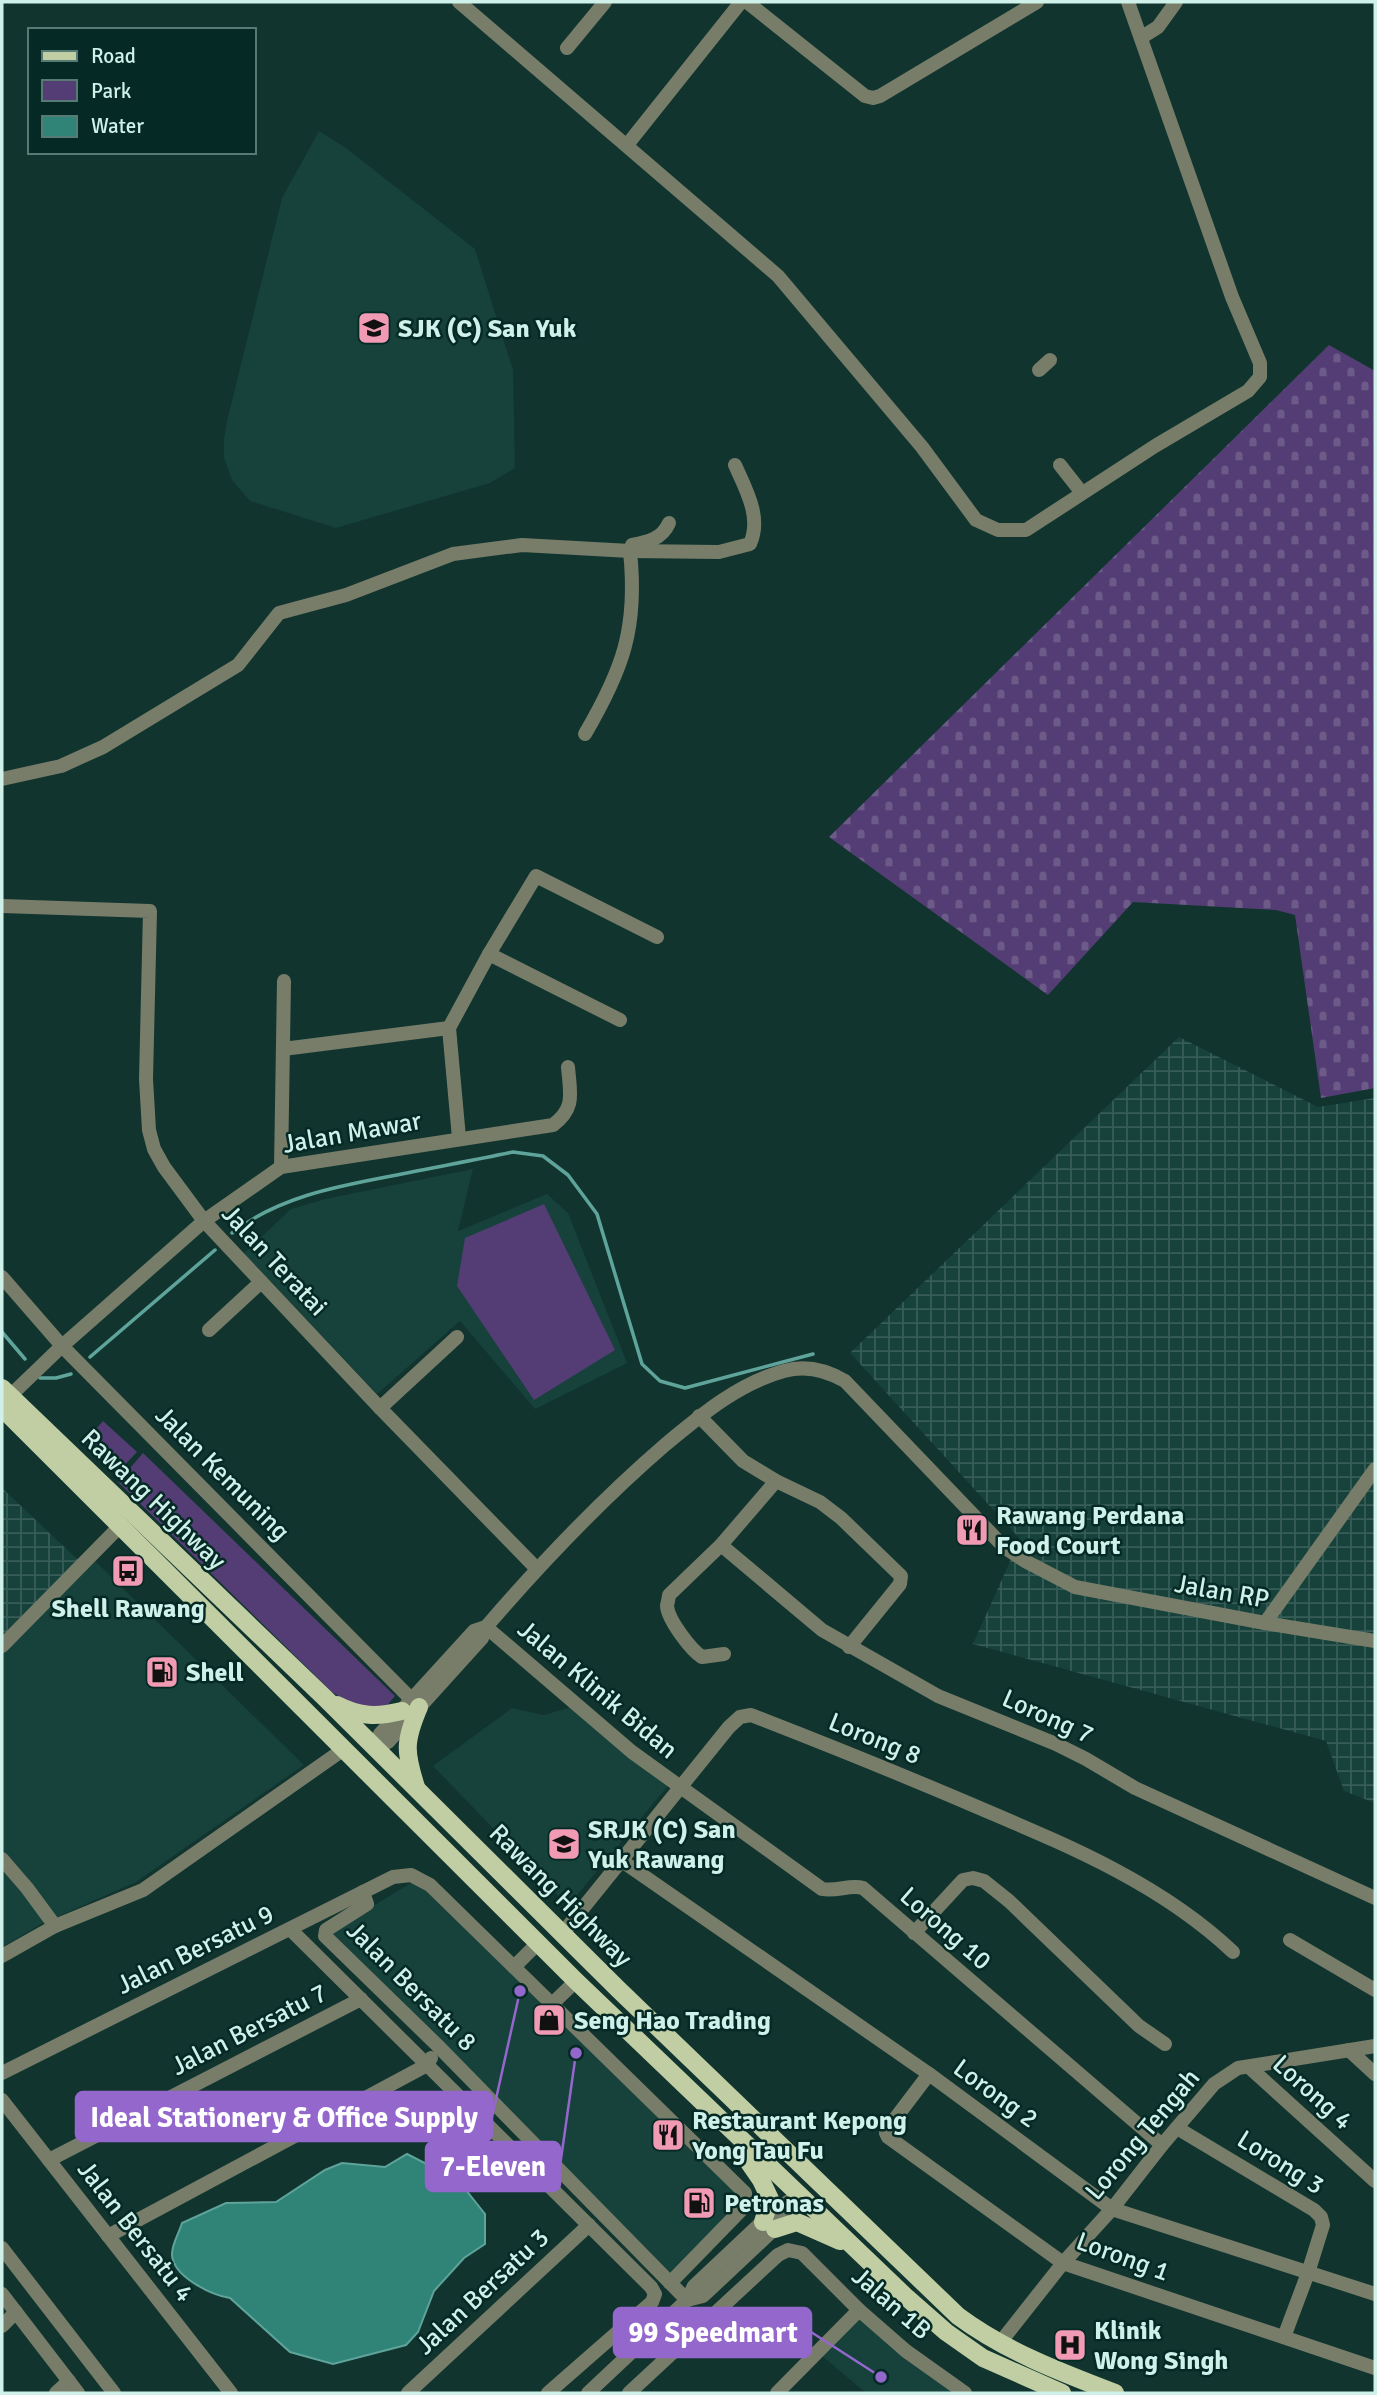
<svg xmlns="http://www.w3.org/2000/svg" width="1377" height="2395" viewBox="0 0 1377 2395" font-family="Signika,sans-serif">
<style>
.built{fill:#17413b}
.industrial{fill:url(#industrial-grid)}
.green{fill:#543d75}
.cemetery{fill:url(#cemetery-stones)}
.water{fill:#2f8377;stroke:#5fa49a;stroke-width:2}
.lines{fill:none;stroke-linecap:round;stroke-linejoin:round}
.stream{stroke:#5fa49a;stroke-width:3.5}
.minor{stroke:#777d69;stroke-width:14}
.tertiary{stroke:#777d69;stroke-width:14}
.primary{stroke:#c1cea3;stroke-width:18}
.labels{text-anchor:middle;stroke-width:5;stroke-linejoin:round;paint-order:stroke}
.poi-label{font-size:26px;font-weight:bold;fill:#d0f1ea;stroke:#052a25;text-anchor:start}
.street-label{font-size:26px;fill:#d0f1ea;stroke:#052a25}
.leader{fill:none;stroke:#9467cc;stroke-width:2.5}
.callout-dot{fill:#9467cc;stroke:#052a25;stroke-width:2.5}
.callout{fill:#9467cc;stroke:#9467cc;stroke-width:2.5}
.callout-label{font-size:28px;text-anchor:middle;font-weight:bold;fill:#fff}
</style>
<defs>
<pattern id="industrial-grid" width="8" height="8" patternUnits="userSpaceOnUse" patternTransform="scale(1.75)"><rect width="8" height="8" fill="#17413b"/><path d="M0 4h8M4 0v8" fill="none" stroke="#385d58"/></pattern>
<pattern id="cemetery-stones" width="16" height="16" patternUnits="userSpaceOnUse" patternTransform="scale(1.75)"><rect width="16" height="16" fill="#543d75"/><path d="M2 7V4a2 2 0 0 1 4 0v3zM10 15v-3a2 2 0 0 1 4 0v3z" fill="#6c5a89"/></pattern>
</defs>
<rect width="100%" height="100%" fill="#11342f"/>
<g class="built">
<polygon points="319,131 346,148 475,249 513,370 515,468 490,483 336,528 250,501 232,480 224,458 224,439 227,421 282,198"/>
<polygon points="473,1169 458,1231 547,1194 568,1213 627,1363 535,1409 460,1321 377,1394 244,1253 291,1209 325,1199"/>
<polygon points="95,1561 304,1765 136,1882 43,1923 2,1947 2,1655"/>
<polygon points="576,1706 672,1781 568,1906 433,1766 512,1708 543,1715"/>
<polygon points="414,1881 429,1889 741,2194 742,2202 672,2275 329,1933"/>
<polygon points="859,2316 958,2393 866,2393 821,2355"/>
</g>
<g class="industrial">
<polygon points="1179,1037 1318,1107 1375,1098 1375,1803 1344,1791 1326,1741 973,1644 1020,1539 850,1353"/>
<polygon points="2,1488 78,1560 2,1638"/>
</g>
<g class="green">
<polygon points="544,1204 615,1350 534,1400 457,1286 465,1238"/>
<polygon points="103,1421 137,1452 117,1473 84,1442"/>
<polygon points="143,1453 395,1696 384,1709 354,1706 332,1692 118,1482"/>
</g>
<polygon class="cemetery" points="1329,345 1375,371 1375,1088 1321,1098 1295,915 1276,910 1133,902 1048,995 829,837"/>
<path class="water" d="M407 2154 458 2180 485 2214V2244L464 2258 434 2291 418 2332 406 2345 333 2364 290 2352 230 2298C211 2295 172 2276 172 2254 172 2244 179 2233 182 2223L226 2203 276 2202 325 2170 342 2163 385 2167Z"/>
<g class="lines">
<g class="stream">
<path d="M232 1233C280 1196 339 1186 397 1175 436 1167 475 1160 513 1152L543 1156 568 1175 597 1214 642 1364 660 1381 685 1388 813 1354"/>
<polyline points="2,1332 25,1359"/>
<polyline points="90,1357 215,1250"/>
<polyline points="40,1378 56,1378 71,1374"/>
</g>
<g class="minor">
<polyline points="459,2 778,276 922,447 976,520 998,530 1026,530 1155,446 1248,391 1260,377 1260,363 1232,297 1128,2"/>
<polyline points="747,2 865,96 873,98 880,96 1037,2"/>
<polyline points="1142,37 1158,27 1176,2"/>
<polyline points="567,48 605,2"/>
<polyline points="627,145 741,2"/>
<polyline points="1039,370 1050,360"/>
<polyline points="1060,465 1082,493"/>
<path d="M632 545C648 542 662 539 669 523"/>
<path d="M585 734C623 669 638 628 630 551"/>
<path d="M2 779 61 766 103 747 238 665 279 613 346 595 453 554 522 545 630 551 719 552 750 544C762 517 746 490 735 465"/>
<polyline points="2,906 150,911 146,1079 149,1130 154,1149 164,1167 204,1221 380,1408 537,1569"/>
<polyline points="489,954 620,1020"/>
<polyline points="449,1028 489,954 536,876 657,937"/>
<polyline points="283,1049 449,1028 459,1138"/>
<polyline points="281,1167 284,981"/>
<polyline points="2,1277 62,1346 412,1700"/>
<polyline points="209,1330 261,1282"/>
<path d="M10 1396 62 1346 204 1221 281 1167 553 1125C576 1108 570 1093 568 1067"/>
<polyline points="380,1408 457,1337"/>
<polyline points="699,1416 743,1461 776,1481 820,1502 841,1518 901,1576 900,1584 849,1647"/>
<polyline points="721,1545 822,1630 938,1696 1056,1744 1086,1759 1135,1788 1375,1898"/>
<polyline points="1265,1623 1375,1469"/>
<path d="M486 1627 632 1752 822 1889C837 1892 850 1884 863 1888L1162 2145"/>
<polyline points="2,1646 120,1526"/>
<path d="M724 1654 702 1657C691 1650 668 1620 667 1606 667 1604 669 1598 669 1595L721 1545 776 1481"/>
<polyline points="2,1859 27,1888 55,1926"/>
<polyline points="622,1861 929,2074 1112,2209 1375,2294"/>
<polyline points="363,1892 367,1904 326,1930 325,1936 437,2045 687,2300"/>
<polyline points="290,1929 651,2287 655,2294 652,2302 548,2393"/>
<polyline points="914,1933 963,1880 973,1878 984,1881 1009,1901 1139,2026 1165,2044"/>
<path d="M562 1934 729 1727 740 1717 751 1715C831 1746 910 1778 989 1812 1076 1849 1163 1886 1233 1952"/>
<polyline points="1290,1940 1375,1990"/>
<polyline points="2,1956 55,1926 143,1890 344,1749"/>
<polyline points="514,1967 538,1943"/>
<polyline points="552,2004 576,1981"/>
<polyline points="1349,2050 1375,2074"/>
<polyline points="1249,2067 1375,2181"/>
<polyline points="2,2073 393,1877 411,1875 430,1885 745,2193 746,2202 741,2210 670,2283"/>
<polyline points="929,2074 888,2128 886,2133 888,2137 1063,2263 1375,2368"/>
<polyline points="2,2100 231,2393"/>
<polyline points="1177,2128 1314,2210 1321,2217 1323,2225 1308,2273 1284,2337"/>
<polyline points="49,2160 361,1999"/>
<polyline points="108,2236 427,2065 431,2058"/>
<polyline points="2,2248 114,2393"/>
<polyline points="2,2294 78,2393"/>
<polyline points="2,2326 16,2312"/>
<polyline points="999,2344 1063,2263 1112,2209 1162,2145 1214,2084 1238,2068 1375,2046"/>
<polyline points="56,2393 69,2381"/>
<polyline points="408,2393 589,2225"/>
<polyline points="629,2393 778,2255 788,2250 802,2253 859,2310 906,2351 965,2393"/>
<polyline points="777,2393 859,2310"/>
</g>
<g class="tertiary">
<path d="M373 1748 388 1742 482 1638 486 1627C542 1562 601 1500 666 1444 701 1415 739 1383 784 1371 805 1365 826 1370 845 1381L1004 1547 1025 1561 1075 1587 1265 1623 1375 1641"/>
<polyline points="373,1748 380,1734 474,1631 486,1627"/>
<polyline points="687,2300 703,2296 786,2218 798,2199"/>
<polyline points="588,2393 687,2300 694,2286 777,2208 800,2195"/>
</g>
<g class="primary">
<path d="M2 1388 325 1698 619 1990 958 2316C1005 2351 1060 2372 1115 2393"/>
<polyline points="2,1408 576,1981 905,2296 946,2332 983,2358 1062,2393"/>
<path d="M337 1705C360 1717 377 1717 402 1711"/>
<path d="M416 1787C405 1752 404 1742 419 1707"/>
<polyline points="741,2151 761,2180 770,2199 763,2222"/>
<polyline points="775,2229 797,2222 840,2241"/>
</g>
</g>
<defs>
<symbol id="school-square" viewBox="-11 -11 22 22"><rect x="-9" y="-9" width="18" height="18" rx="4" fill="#f19ab3" stroke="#052a25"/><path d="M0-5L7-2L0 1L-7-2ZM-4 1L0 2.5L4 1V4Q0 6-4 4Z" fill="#111"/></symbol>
<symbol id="restaurant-square" viewBox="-11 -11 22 22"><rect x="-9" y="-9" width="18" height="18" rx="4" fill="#f19ab3" stroke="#052a25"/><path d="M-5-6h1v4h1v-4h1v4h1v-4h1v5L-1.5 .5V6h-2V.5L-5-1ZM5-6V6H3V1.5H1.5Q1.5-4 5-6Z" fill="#111"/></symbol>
<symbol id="bus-square" viewBox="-11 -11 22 22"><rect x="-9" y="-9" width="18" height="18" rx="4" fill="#f19ab3" stroke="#052a25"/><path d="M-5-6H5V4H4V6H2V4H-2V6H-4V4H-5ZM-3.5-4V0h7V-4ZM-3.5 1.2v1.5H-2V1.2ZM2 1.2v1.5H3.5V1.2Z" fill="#111"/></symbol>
<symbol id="fuel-square" viewBox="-11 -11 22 22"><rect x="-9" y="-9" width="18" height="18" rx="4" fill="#f19ab3" stroke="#052a25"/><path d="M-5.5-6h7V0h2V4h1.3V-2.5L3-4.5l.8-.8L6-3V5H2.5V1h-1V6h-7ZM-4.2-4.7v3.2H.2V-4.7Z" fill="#111"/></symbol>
<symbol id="shop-square" viewBox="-11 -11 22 22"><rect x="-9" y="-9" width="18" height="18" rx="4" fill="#f19ab3" stroke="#052a25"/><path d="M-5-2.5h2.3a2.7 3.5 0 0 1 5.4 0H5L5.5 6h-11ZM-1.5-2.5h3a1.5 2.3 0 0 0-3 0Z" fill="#111"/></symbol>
<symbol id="hospital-square" viewBox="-11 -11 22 22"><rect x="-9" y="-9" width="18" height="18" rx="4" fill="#f19ab3" stroke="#052a25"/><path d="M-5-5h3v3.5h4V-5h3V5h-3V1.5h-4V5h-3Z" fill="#111"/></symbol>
</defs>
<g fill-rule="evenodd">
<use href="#school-square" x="355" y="309" width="38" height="38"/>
<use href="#restaurant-square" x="953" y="1511" width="38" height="38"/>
<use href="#bus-square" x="109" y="1552" width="38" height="38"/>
<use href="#fuel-square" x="143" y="1653" width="38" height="38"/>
<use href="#school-square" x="545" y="1825" width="38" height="38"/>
<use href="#shop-square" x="530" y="2001" width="38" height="38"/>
<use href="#restaurant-square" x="649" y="2116" width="38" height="38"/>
<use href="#fuel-square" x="680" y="2184" width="38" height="38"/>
<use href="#hospital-square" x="1051" y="2326" width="38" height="38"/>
</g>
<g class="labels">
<g class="poi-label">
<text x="398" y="337">SJK (C) San Yuk</text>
<text x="996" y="1524">Rawang Perdana<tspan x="996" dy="30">Food Court</tspan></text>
<text x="128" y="1617" text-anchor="middle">Shell Rawang</text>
<text x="186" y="1681">Shell</text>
<text x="588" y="1838">SRJK (C) San<tspan x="588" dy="30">Yuk Rawang</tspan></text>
<text x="574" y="2029">Seng Hao Trading</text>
<text x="692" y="2129">Restaurant Kepong<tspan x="692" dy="30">Yong Tau Fu</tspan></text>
<text x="724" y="2212">Petronas</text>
<text x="1094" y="2339">Klinik<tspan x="1094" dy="30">Wong Singh</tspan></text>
</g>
<g class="street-label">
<text transform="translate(352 1132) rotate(-10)" y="9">Jalan Mawar</text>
<text transform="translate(275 1260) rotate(47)" y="9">Jalan Teratai</text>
<text transform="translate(223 1473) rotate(45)" y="9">Jalan Kemuning</text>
<text transform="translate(154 1499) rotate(44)" y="9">Rawang Highway</text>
<text transform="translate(1222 1591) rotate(10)" y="9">Jalan RP</text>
<text transform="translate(598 1689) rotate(40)" y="9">Jalan Klinik Bidan</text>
<text transform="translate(1048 1716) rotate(24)" y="9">Lorong 7</text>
<text transform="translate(875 1738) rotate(22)" y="9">Lorong 8</text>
<text transform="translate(561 1895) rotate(45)" y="9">Rawang Highway</text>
<text transform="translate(946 1928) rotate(41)" y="9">Lorong 10</text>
<text transform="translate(195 1949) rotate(-26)" y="9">Jalan Bersatu 9</text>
<text transform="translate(412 1986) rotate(45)" y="9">Jalan Bersatu 8</text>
<text transform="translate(249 2029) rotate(-27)" y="9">Jalan Bersatu 7</text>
<text transform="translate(1313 2092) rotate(42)" y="9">Lorong 4</text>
<text transform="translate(996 2093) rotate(36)" y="9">Lorong 2</text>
<text transform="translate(1142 2134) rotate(-50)" y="9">Lorong Tengah</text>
<text transform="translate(1281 2162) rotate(32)" y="9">Lorong 3</text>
<text transform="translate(136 2231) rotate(52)" y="9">Jalan Bersatu 4</text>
<text transform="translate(1123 2256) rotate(20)" y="9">Lorong 1</text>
<text transform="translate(482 2291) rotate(-43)" y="9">Jalan Bersatu 3</text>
<text transform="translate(892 2303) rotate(41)" y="9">Jalan 1B</text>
</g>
</g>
<path class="leader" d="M520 1991L492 2117M576 2053L560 2166M881 2377L811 2332"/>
<g class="callout-dot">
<circle cx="520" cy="1991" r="7"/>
<circle cx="576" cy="2053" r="7"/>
<circle cx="881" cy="2377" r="7"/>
</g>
<g class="callout">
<rect x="76" y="2092" width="416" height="49" rx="7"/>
<rect x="426" y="2142" width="134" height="49" rx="7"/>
<rect x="614" y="2308" width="197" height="49" rx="7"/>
</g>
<g class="callout-label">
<text x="284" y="2127">Ideal Stationery &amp; Office Supply</text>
<text x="493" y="2176">7-Eleven</text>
<text x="713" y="2342">99 Speedmart</text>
</g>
<rect width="1377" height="2395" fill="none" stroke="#d0f1ea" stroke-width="7"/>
<rect x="28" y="28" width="228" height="126" fill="#052a25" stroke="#567a74" stroke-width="2"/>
<rect x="42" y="51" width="35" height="10" fill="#c1cea3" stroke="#567a74" stroke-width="2"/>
<text x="91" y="63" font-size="21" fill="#d0f1ea">Road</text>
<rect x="42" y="80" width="35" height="21" fill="#543d75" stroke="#567a74" stroke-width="2"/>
<text x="91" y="98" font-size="21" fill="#d0f1ea">Park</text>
<rect x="42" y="116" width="35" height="21" fill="#2f8377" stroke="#567a74" stroke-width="2"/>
<text x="91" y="133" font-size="21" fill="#d0f1ea">Water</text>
</svg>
